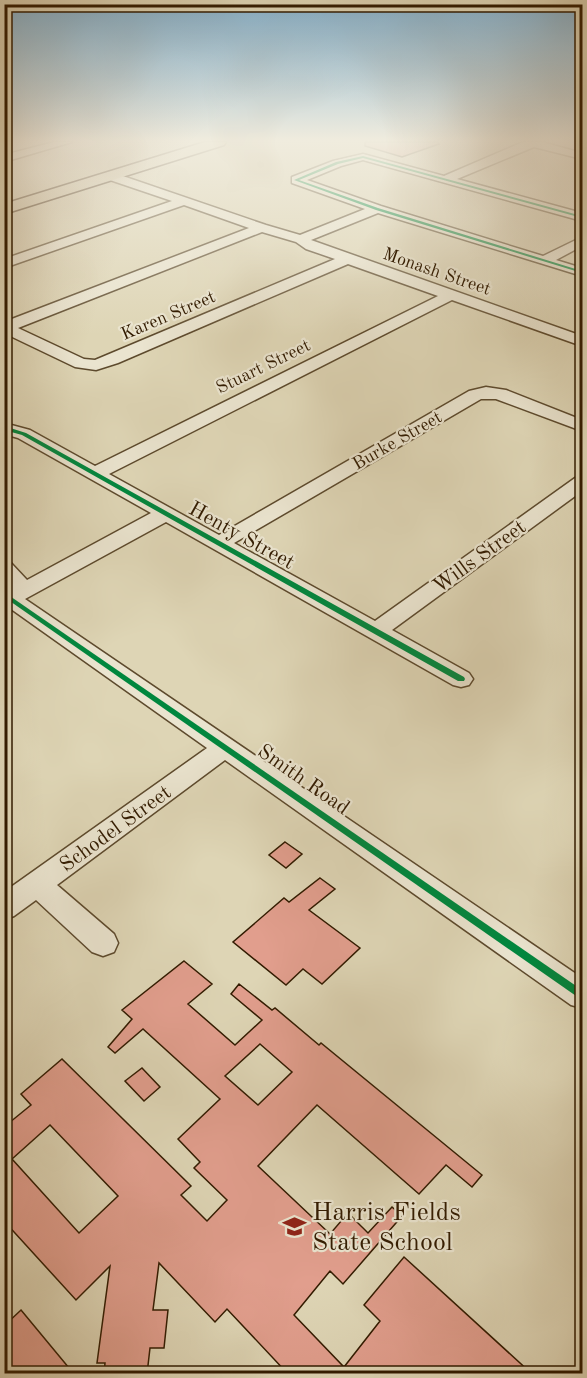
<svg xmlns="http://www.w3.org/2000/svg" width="587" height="1378" viewBox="0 0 587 1378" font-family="'Old Standard TT',serif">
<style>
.building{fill:#e19e8d;stroke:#321b00;stroke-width:1.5;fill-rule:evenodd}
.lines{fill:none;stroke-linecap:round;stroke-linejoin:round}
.minor-casing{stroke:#5d4a2d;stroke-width:3}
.major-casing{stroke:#321b00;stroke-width:3}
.minor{fill:#eae4cf;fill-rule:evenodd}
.major{fill:#ded5b5;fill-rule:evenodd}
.cycleway-casing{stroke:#eae4cf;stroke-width:3}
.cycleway{fill:#00873e;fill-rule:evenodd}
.labels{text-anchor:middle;stroke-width:4.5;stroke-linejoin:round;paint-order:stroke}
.far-street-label{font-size:18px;fill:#321b00;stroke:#eae4cf}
.street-label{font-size:21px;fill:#321b00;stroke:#eae4cf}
.near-poi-label{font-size:26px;fill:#321b00;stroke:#eae4cf;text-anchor:start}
</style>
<rect width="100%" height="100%" fill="#ded5b5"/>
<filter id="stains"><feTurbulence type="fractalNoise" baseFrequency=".00333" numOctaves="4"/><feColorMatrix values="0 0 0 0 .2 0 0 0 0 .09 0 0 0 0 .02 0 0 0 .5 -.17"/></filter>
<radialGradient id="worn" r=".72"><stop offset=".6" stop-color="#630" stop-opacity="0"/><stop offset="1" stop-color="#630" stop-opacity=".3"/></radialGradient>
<g class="building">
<polygon points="365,142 438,142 439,144 402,157 365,146"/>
<polygon points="285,842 302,854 286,868 269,855"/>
<polygon points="320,878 335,889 309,910 360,948 322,984 303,969 286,985 233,942 284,898 289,902"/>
<path d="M184 961 212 984 188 1004 235 1045 262 1020 231 994 239 984 272 1010 275 1008 319 1045 321 1043 482 1175 472 1187 446 1165 419 1194 317 1105 258 1166 330 1234 348 1213 368 1233 392 1207 402 1216 343 1284 330 1271 294 1315 344 1367 380 1321 364 1305 404 1257 532 1374H288L227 1309 215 1322 159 1263 153 1310H168L164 1348H150L147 1374H104L105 1363H97L110 1266 76 1300 4 1221V1127L31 1105 21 1094 62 1059 191 1186 181 1195 207 1221 227 1200 194 1168 200 1162 178 1139 220 1099 143 1029 115 1053 108 1047 132 1019 122 1010ZM260 1044 292 1072 258 1105 225 1076ZM50 1125 118 1196 79 1233 12 1159Z"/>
<polygon points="142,1068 160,1087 144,1101 125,1081"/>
<polygon points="21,1310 74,1374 4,1374 4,1326"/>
</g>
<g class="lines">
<defs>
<g id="minor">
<polygon points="54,142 72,142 4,162 4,155"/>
<path d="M523 142H542L582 153V159L534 147 457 179 582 213V221L363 160 341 166 307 180 381 206 543 256 582 237V246L556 260 582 268V276L378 213 311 240 582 336V346L452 300 109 474 219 535 469 391 486 387 506 390 582 420V431L496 399H481L234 543 375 621 575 478 582 476V491L392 630 469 673 473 679 469 685 461 687 453 685 166 522 25 599 582 978V1008L571 1005 225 760 57 885 114 934 118 943 114 952 103 956 92 952 36 900 14 916 4 920V892L207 748 4 604V561L11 563 27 580 151 513 18 438 4 434V423L30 430 95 466 438 296 348 264 118 363 96 370 75 367 4 333V322L249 228 184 205 4 268V259L172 201 107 179 105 176 111 172 266 225 300 235 365 209 292 183V177L333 161 363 154 444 176ZM262 232 296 242 306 249 335 259 95 360 84 359 18 328Z"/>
</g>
<polygon id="major" points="205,142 226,142 224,145 4,214 4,204"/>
</defs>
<use href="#minor" class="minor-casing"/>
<use href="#major" class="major-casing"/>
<use href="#minor" class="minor"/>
<use href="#major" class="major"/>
<defs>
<g id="cycleway">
<polygon points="363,156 582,216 582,218 363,158 338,164 299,180 378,208 582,271 582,273 376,210 294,180 336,162"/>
<polygon points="4,426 26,433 464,677 465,679 464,681 458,681 22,435 4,430"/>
<polygon points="4,592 582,990 582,999 579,998 4,597"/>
</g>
</defs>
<use href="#cycleway" class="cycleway-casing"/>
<use href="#cycleway" class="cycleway"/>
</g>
<linearGradient id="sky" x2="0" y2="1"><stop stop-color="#86b5d3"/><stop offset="0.42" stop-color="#f0ecde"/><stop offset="1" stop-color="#f0ecde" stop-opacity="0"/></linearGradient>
<rect width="587" height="335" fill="url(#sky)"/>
<defs>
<symbol id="school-bare" viewBox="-9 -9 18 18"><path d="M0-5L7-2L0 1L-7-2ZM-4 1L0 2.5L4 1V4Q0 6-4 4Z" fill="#8f2418" stroke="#eae4cf" stroke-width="2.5" paint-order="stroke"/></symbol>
</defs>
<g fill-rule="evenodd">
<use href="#school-bare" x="278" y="1210" width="33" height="33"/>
</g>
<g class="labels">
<g class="far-street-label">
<text transform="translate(437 271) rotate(19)" y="6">Monash Street</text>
<text transform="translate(168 315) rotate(-23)" y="6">Karen Street</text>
<text transform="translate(263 366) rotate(-26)" y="6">Stuart Street</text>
<text transform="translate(397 440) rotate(-30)" y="6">Burke Street</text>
</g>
<g class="street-label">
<text transform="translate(242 535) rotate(29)" y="7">Henty Street</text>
<text transform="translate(479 556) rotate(-36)" y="7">Wills Street</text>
<text transform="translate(304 779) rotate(35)" y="7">Smith Road</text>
<text transform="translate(115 828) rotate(-36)" y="7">Schodel Street</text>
</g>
<g class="near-poi-label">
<text x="312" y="1220">Harris Fields<tspan x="312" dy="30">State School</tspan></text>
</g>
</g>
<rect width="587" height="1378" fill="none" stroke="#ded5b5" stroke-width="24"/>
<rect x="6" y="6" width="575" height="1366" fill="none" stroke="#321b00" stroke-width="3"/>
<rect x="12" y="12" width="563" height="1354" fill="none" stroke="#321b00" stroke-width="1.5"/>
<rect width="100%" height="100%" filter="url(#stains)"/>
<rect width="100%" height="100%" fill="url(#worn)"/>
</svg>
